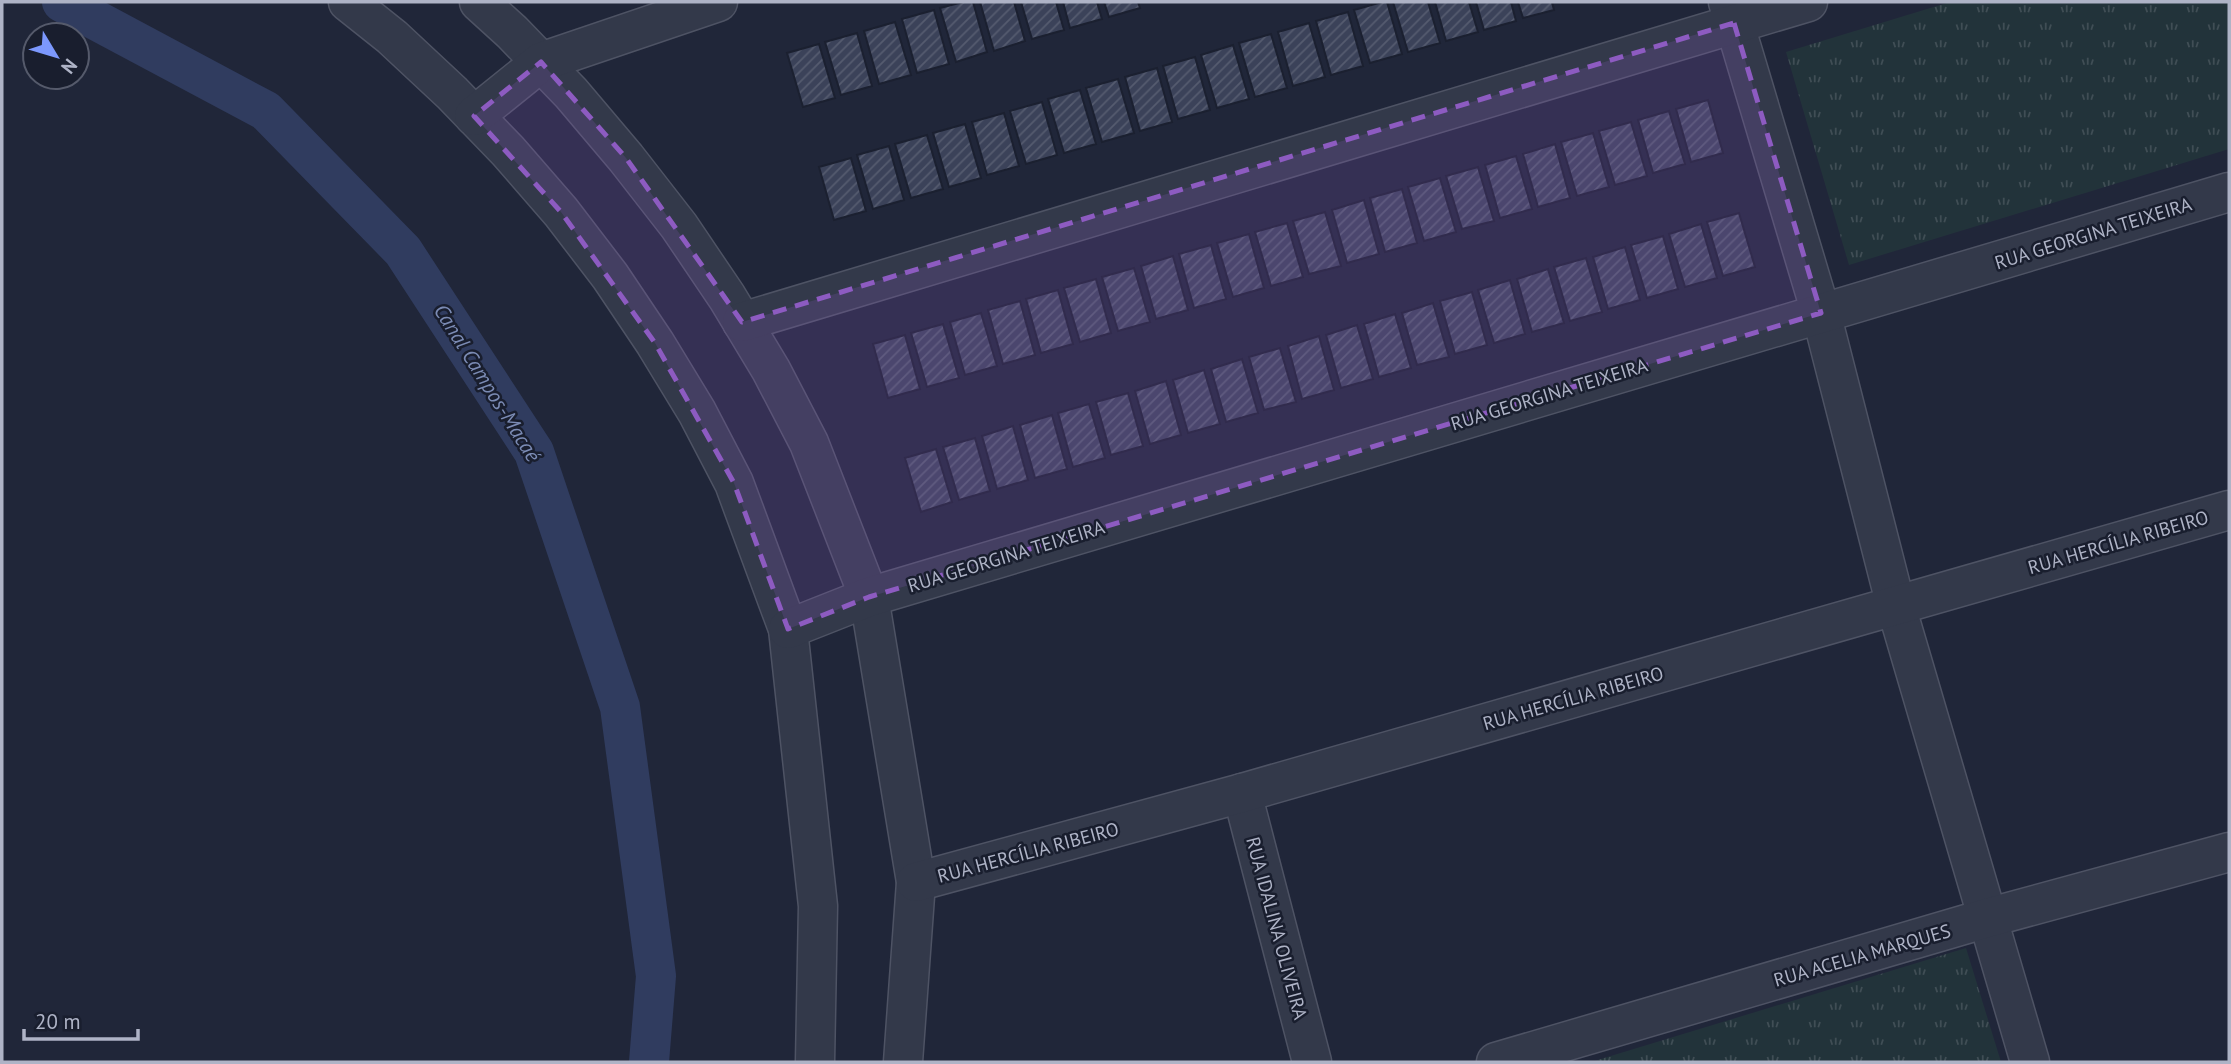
<svg xmlns="http://www.w3.org/2000/svg" width="2231" height="1064" viewBox="0 0 2231 1064" font-family="'PT Sans',sans-serif">
<style>
.park{fill:url(#park-tufts)}
.lines{fill:none;stroke-linecap:round;stroke-linejoin:round}
.canal{stroke:#303c5f;stroke-width:40}
.building{fill:url(#building-hatch);stroke:#1b2030;stroke-width:2}
.minor-casing{stroke:#4e5364;stroke-width:41}
.minor{stroke:#33394a;stroke-width:38}
.marked{fill:#8d5bc1;fill-opacity:0.2;stroke:#8d5bc1;stroke-width:5;stroke-dasharray:14 9;stroke-linejoin:round}
.labels{text-anchor:middle;stroke-width:5;stroke-linejoin:round;paint-order:stroke}
.street-label{font-size:19px;fill:#aeb3c6;stroke:#191e2e}
.water-label{font-size:21px;font-style:italic;fill:#7b8bb4;stroke:#191e2e}
</style>
<defs>
<pattern id="park-tufts" width="24" height="20" patternUnits="userSpaceOnUse" patternTransform="scale(1.75)"><rect width="24" height="20" fill="#22333a"/><path d="M3 7l-1-3M5 7V3M7 7l1-3M15 17l-1-3M17 17v-4M19 17l1-3" fill="none" stroke="#404e55"/></pattern>
<pattern id="building-hatch" width="6" height="6" patternUnits="userSpaceOnUse" patternTransform="scale(1.75)"><rect width="6" height="6" fill="#3b4259"/><path d="M-1 1l2-2M0 6l6-6M5 7l2-2" fill="none" stroke="#555b6f"/></pattern>
</defs>
<rect width="100%" height="100%" fill="#202639"/>
<g class="park">
<polygon points="1950,2 2229,2 2229,149 1849,265 1786,52"/>
<polygon points="1966,948 2001,1062 1591,1062"/>
</g>
<g class="lines">
<polyline class="canal" points="62,2 266,111 403,251 534,452 620,707 656,976 649,1062"/>
</g>
<g class="building">
<polygon points="963,2 973,2 987,52 956,62 940,8"/>
<polygon points="980,2 1014,2 1025,41 994,51"/>
<polygon points="1021,2 1056,2 1064,30 1032,39"/>
<polygon points="1063,2 1097,2 1102,19 1070,28"/>
<polygon points="1104,2 1138,2 1140,8 1109,17"/>
<polygon points="1382,2 1387,2 1402,54 1370,63 1354,10"/>
<polygon points="1393,2 1428,2 1440,43 1408,52"/>
<polygon points="1435,2 1469,2 1478,32 1446,41"/>
<polygon points="1476,2 1511,2 1516,21 1484,30"/>
<polygon points="1518,2 1552,2 1554,10 1523,18"/>
<polygon points="934,10 949,64 917,73 902,19"/>
<polygon points="1348,12 1363,66 1331,75 1316,21"/>
<polygon points="895,22 911,75 879,84 864,31"/>
<polygon points="1309,23 1325,77 1293,86 1278,32"/>
<polygon points="857,33 872,86 841,95 825,42"/>
<polygon points="1271,34 1287,88 1255,97 1239,43"/>
<polygon points="819,44 835,98 803,107 787,53"/>
<polygon points="1233,45 1249,99 1217,108 1201,55"/>
<polygon points="1195,57 1210,110 1178,119 1163,66"/>
<polygon points="1157,68 1172,122 1140,131 1125,77"/>
<polygon points="1118,79 1134,133 1102,142 1086,88"/>
<polygon points="1080,90 1096,144 1064,153 1048,99"/>
<polygon points="1708,100 1723,153 1691,162 1676,109"/>
<polygon points="1042,102 1057,155 1026,164 1010,111"/>
<polygon points="1669,111 1685,164 1653,173 1638,120"/>
<polygon points="1004,113 1019,166 987,175 972,122"/>
<polygon points="1631,122 1647,176 1615,185 1599,131"/>
<polygon points="965,124 981,178 949,187 933,133"/>
<polygon points="1593,133 1609,187 1577,196 1561,142"/>
<polygon points="927,135 943,189 911,198 895,144"/>
<polygon points="1555,144 1570,198 1538,207 1523,154"/>
<polygon points="889,146 904,200 873,209 857,155"/>
<polygon points="1516,156 1532,209 1500,218 1485,165"/>
<polygon points="851,158 866,211 834,220 819,167"/>
<polygon points="1478,167 1494,221 1462,229 1446,176"/>
<polygon points="1440,178 1456,232 1424,241 1408,187"/>
<polygon points="1402,189 1417,243 1385,252 1370,198"/>
<polygon points="1364,200 1379,254 1347,263 1332,210"/>
<polygon points="1325,212 1341,266 1309,274 1293,221"/>
<polygon points="1739,213 1755,267 1723,276 1707,222"/>
<polygon points="1287,223 1303,277 1271,286 1255,232"/>
<polygon points="1701,224 1717,278 1685,287 1669,234"/>
<polygon points="1249,234 1264,288 1233,297 1217,243"/>
<polygon points="1663,236 1678,289 1647,298 1631,245"/>
<polygon points="1211,245 1226,299 1194,308 1179,254"/>
<polygon points="1625,247 1640,300 1608,309 1593,257"/>
<polygon points="1173,256 1188,310 1156,319 1141,266"/>
<polygon points="1586,258 1602,312 1570,321 1554,267"/>
<polygon points="1134,268 1150,322 1118,331 1102,277"/>
<polygon points="1548,269 1564,323 1532,332 1517,279"/>
<polygon points="1096,279 1111,333 1080,342 1064,288"/>
<polygon points="1510,280 1525,334 1494,343 1478,290"/>
<polygon points="1058,290 1073,344 1041,353 1026,299"/>
<polygon points="1472,292 1487,345 1455,354 1440,301"/>
<polygon points="1020,301 1035,355 1003,364 988,310"/>
<polygon points="1433,303 1449,357 1417,365 1402,313"/>
<polygon points="981,313 997,366 965,375 950,322"/>
<polygon points="1395,314 1411,368 1379,377 1364,324"/>
<polygon points="943,324 959,378 927,387 911,333"/>
<polygon points="1357,325 1373,379 1341,388 1326,335"/>
<polygon points="905,335 920,389 888,398 873,344"/>
<polygon points="1319,336 1334,390 1302,399 1288,346"/>
<polygon points="1280,348 1296,402 1264,410 1249,357"/>
<polygon points="1242,359 1258,413 1226,422 1211,369"/>
<polygon points="1204,370 1220,424 1188,433 1173,380"/>
<polygon points="1166,381 1181,435 1150,444 1135,391"/>
<polygon points="1128,393 1143,446 1111,455 1096,402"/>
<polygon points="1089,404 1105,458 1073,467 1058,413"/>
<polygon points="1052,415 1067,469 1035,478 1020,425"/>
<polygon points="1013,426 1028,480 997,489 982,436"/>
<polygon points="975,438 990,491 959,500 943,447"/>
<polygon points="936,449 952,502 921,512 905,458"/>
</g>
<g class="lines">
<defs>
<g id="minor">
<polyline points="348,2 392,37 452,93 508,151 561,212 610,276 655,343 697,412 734,483 788,629 818,906 815,1062"/>
<polyline points="479,2 512,32 571,93 626,158 679,226 727,297 771,370 809,443 869,597 916,882 903,1062"/>
<polyline points="1728,2 1821,313 1896,606 2030,1062"/>
<polyline points="474,116 541,62 718,2"/>
<polyline points="742,322 1808,2"/>
<polyline points="788,629 869,597 2229,192"/>
<polyline points="1242,793 1312,1062"/>
<polyline points="916,882 1242,793 2229,510"/>
<polyline points="1496,1062 1987,918 2229,852"/>
</g>
</defs>
<use href="#minor" class="minor-casing"/>
<use href="#minor" class="minor"/>
</g>
<path class="marked" d="M1734 23 1821 313 869 597 788 629 734 483 655 343 561 212 474 116 541 62 626 158 742 322Z"/>
<g class="labels">
<g class="street-label">
<text transform="translate(2093 233) rotate(-17)" y="7">RUA GEORGINA TEIXEIRA</text>
<text transform="translate(1549 394) rotate(-17)" y="7">RUA GEORGINA TEIXEIRA</text>
<text transform="translate(2118 542) rotate(-16)" y="7">RUA HERCÍLIA RIBEIRO</text>
<text transform="translate(1006 556) rotate(-17)" y="7">RUA GEORGINA TEIXEIRA</text>
<text transform="translate(1573 698) rotate(-16)" y="7">RUA HERCÍLIA RIBEIRO</text>
<text transform="translate(1028 852) rotate(-15)" y="7">RUA HERCÍLIA RIBEIRO</text>
<text transform="translate(1277 928) rotate(75)" y="7">RUA IDALINA OLIVEIRA</text>
<text transform="translate(1862 955) rotate(-16)" y="7">RUA ACELIA MARQUES</text>
</g>
<g class="water-label">
<text transform="translate(487 383) rotate(58)" y="7">Canal Campos-Macaé</text>
</g>
</g>
<rect width="2231" height="1064" fill="none" stroke="#aeb3c6" stroke-width="7"/>
<g transform="translate(56 56) rotate(128)"><circle r="33" fill="#191e2e" stroke="#555a6b" stroke-width="2"/>
<path d="M0-5L12 26L0 18L-12 26Z" fill="#7c98fd"/>
<text y="-10" font-size="19" font-weight="bold" text-anchor="middle" fill="#aeb3c6">N</text>
</g>
<path d="M24 1029v10h114v-10" fill="none" stroke="#aeb3c6" stroke-width="3.5"/>
<text x="35" y="1029" font-size="21" fill="#aeb3c6" stroke="#191e2e" stroke-width="5" paint-order="stroke">20 m</text>
</svg>
